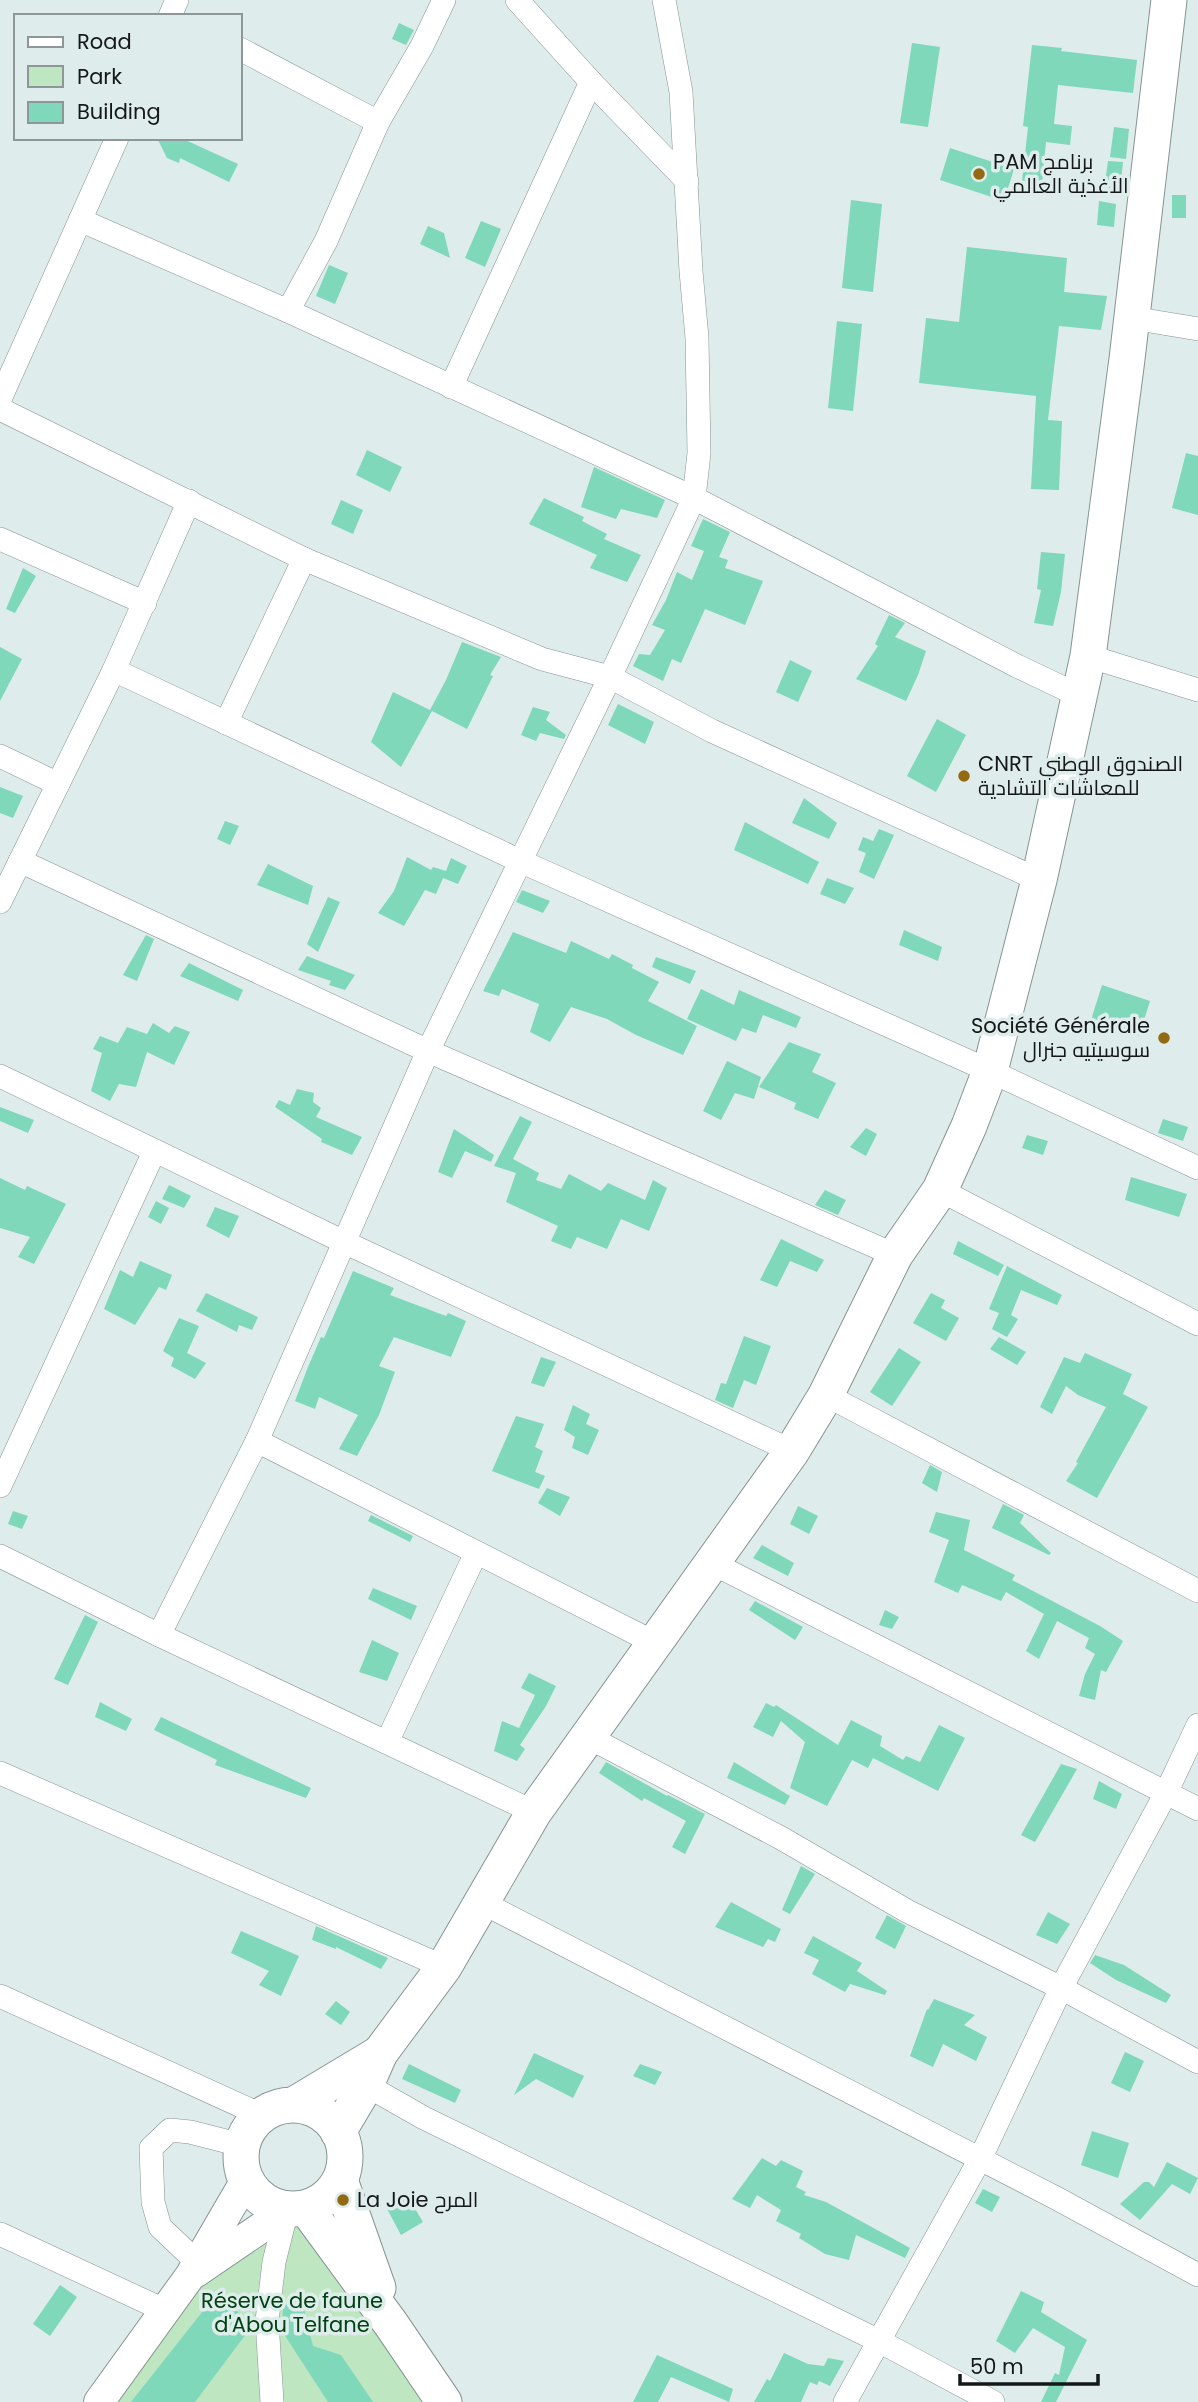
<svg xmlns="http://www.w3.org/2000/svg" width="1198" height="2402" viewBox="0 0 1198 2402" font-family="Poppins,Cairo,sans-serif">
<style>
.green{fill:#bee6c1}
.building{fill:#7fd8ba}
.lines{fill:none;stroke-linecap:round;stroke-linejoin:round}
.minor-casing{stroke:#879493;stroke-width:24}
.major-casing{stroke:#879493;stroke-width:32}
.highway-casing{stroke:#879493;stroke-width:37}
.minor{stroke:#fff;stroke-width:23}
.major{stroke:#fff;stroke-width:30}
.highway{stroke:#fff;stroke-width:35}
.poi-dot{fill:#936913;stroke:#deeceb;stroke-width:2.5}
.labels{text-anchor:middle;stroke-width:7;stroke-linejoin:round;paint-order:stroke}
.poi-label{font-size:21px;fill:#141818;stroke:#deeceb;text-anchor:start}
.park-label{font-size:21px;fill:#004312;stroke:#deeceb}
</style>
<rect width="100%" height="100%" fill="#deeceb"/>
<polygon class="green" points="331,2193 391,2324 444,2402 99,2402 190,2276 320,2202"/>
<g class="building">
<polygon points="399,23 414,30 406,45 392,39"/>
<polygon points="912,43 940,47 928,127 900,123"/>
<polygon points="1032,45 1062,48 1061,51 1137,60 1133,93 1058,85 1054,124 1072,126 1070,145 1046,142 1042,184 1022,181 1028,127 1023,126"/>
<polygon points="1114,127 1129,129 1126,159 1110,157"/>
<polygon points="157,138 181,138 238,164 229,182 180,158 179,163 167,158"/>
<polygon points="950,148 1014,169 1004,201 940,180"/>
<polygon points="1108,161 1123,162 1120,192 1104,190"/>
<rect x="1172" y="195" width="14" height="23"/>
<polygon points="851,200 882,204 873,292 842,288"/>
<polygon points="1099,201 1116,204 1114,227 1097,225"/>
<polygon points="481,221 501,229 485,267 465,258"/>
<polygon points="428,226 444,233 450,258 420,244"/>
<polygon points="967,247 1067,258 1064,292 1107,296 1101,330 1059,326 1048,420 1062,421 1059,490 1031,489 1036,396 919,383 926,318 959,322"/>
<polygon points="329,265 348,273 335,304 316,296"/>
<polygon points="837,321 862,324 853,411 828,408"/>
<polygon points="367,450 402,467 390,492 356,475"/>
<polygon points="1186,453 1198,456 1198,515 1172,508"/>
<polygon points="594,467 665,500 657,518 621,509 616,519 581,507"/>
<polygon points="544,498 584,517 582,521 607,534 604,539 641,555 627,582 590,568 597,555 529,524"/>
<polygon points="341,500 363,510 353,534 331,524"/>
<polygon points="703,519 730,532 719,557 728,560 725,568 763,581 745,625 705,609 681,663 672,659 663,681 633,666 639,654 650,655 665,630 652,625 666,600 677,572 692,580 704,551 691,546"/>
<polygon points="1041,552 1065,554 1061,592 1053,626 1034,623 1041,590 1037,589"/>
<polygon points="23,568 36,576 15,613 6,609"/>
<polygon points="889,615 905,623 895,637 926,651 918,675 906,701 856,679 878,646 875,644"/>
<polygon points="462,642 501,657 490,675 493,676 467,729 432,711 401,767 371,742 393,692 430,710 446,680"/>
<polygon points="0,647 22,659 0,701"/>
<polygon points="790,660 812,671 798,702 776,692"/>
<polygon points="618,704 654,722 645,744 608,725"/>
<polygon points="533,707 550,712 546,720 566,735 564,739 540,733 536,741 521,735"/>
<polygon points="937,719 966,735 936,792 907,776"/>
<polygon points="0,787 23,796 13,818 0,813"/>
<polygon points="804,798 837,823 829,839 792,823"/>
<polygon points="225,821 239,826 230,845 217,839"/>
<polygon points="745,822 819,862 808,884 734,850"/>
<polygon points="879,829 894,835 874,879 859,872 866,853 858,850 863,837 873,841"/>
<polygon points="407,857 431,870 433,867 446,871 451,858 467,866 458,884 443,878 436,894 425,890 404,926 378,913 394,891"/>
<polygon points="268,864 313,886 308,905 257,885"/>
<polygon points="827,878 854,888 845,904 820,894"/>
<polygon points="522,890 550,901 543,913 516,902"/>
<polygon points="328,897 340,902 318,952 307,944"/>
<polygon points="904,930 942,947 938,961 899,945"/>
<polygon points="513,932 566,953 571,941 609,959 612,954 633,965 632,968 659,982 648,1001 697,1026 683,1055 636,1035 607,1019 571,1007 550,1042 530,1032 539,1004 502,989 499,996 483,991"/>
<polygon points="146,935 154,939 137,981 123,975"/>
<polygon points="307,956 355,975 345,990 329,985 331,981 298,970"/>
<polygon points="656,957 696,971 690,984 652,967"/>
<polygon points="189,963 243,990 238,1001 180,976"/>
<polygon points="1102,985 1150,1001 1139,1036 1091,1020"/>
<polygon points="701,989 734,1005 739,990 801,1017 796,1028 763,1015 756,1033 742,1028 736,1041 687,1019"/>
<polygon points="153,1023 169,1033 175,1026 190,1032 174,1065 147,1052 136,1087 119,1084 110,1101 91,1091 102,1053 93,1049 100,1036 118,1043 127,1027 147,1034"/>
<polygon points="789,1042 821,1054 812,1072 836,1083 818,1119 794,1109 796,1103 759,1087"/>
<polygon points="727,1061 761,1077 754,1099 735,1093 721,1120 703,1111"/>
<polygon points="297,1089 314,1093 313,1102 321,1108 316,1117 362,1137 352,1155 321,1142 322,1139 275,1107 279,1100 290,1105"/>
<polygon points="0,1107 34,1120 28,1133 0,1121"/>
<polygon points="520,1116 532,1122 513,1159 539,1173 536,1180 561,1189 569,1174 601,1191 608,1183 645,1200 653,1180 667,1188 649,1231 621,1219 607,1249 577,1237 571,1249 551,1241 558,1226 506,1202 516,1173 494,1166"/>
<polygon points="1163,1119 1188,1127 1183,1141 1158,1133"/>
<polygon points="866,1128 877,1134 866,1156 850,1147"/>
<polygon points="454,1129 494,1155 491,1162 465,1151 452,1178 438,1172"/>
<polygon points="1027,1135 1048,1141 1043,1155 1022,1148"/>
<polygon points="1131,1177 1187,1194 1179,1217 1125,1200"/>
<polygon points="0,1178 25,1190 27,1186 66,1204 34,1264 18,1257 30,1237 0,1228"/>
<polygon points="169,1185 191,1196 184,1208 162,1199"/>
<polygon points="825,1190 846,1200 838,1215 815,1205"/>
<polygon points="156,1201 169,1208 161,1224 148,1217"/>
<polygon points="215,1207 239,1216 229,1238 206,1226"/>
<polygon points="781,1239 824,1260 817,1272 790,1261 777,1287 760,1280"/>
<polygon points="958,1241 1004,1265 998,1276 953,1254"/>
<polygon points="140,1261 172,1275 166,1290 159,1287 135,1325 104,1309 120,1270 133,1277"/>
<polygon points="1007,1266 1062,1295 1057,1305 1021,1290 1011,1315 1018,1319 1007,1337 992,1329 999,1313 989,1309"/>
<polygon points="353,1271 394,1288 390,1295 446,1316 448,1313 466,1321 451,1357 394,1337 379,1366 395,1372 379,1415 357,1456 339,1449 358,1415 319,1397 315,1409 295,1401 308,1367 321,1337 324,1338"/>
<polygon points="206,1293 258,1317 252,1330 239,1325 237,1332 196,1311"/>
<polygon points="931,1293 945,1300 941,1308 959,1318 946,1341 913,1323"/>
<polygon points="179,1318 199,1326 187,1353 206,1363 195,1379 171,1366 174,1358 163,1351"/>
<polygon points="744,1336 771,1346 756,1385 744,1380 733,1408 715,1400 721,1383 726,1384"/>
<polygon points="999,1337 1026,1352 1017,1365 990,1349"/>
<polygon points="899,1348 921,1362 892,1406 870,1392"/>
<polygon points="1085,1353 1132,1374 1123,1394 1148,1407 1097,1498 1066,1481 1078,1463 1076,1462 1106,1407 1078,1395 1066,1386 1052,1414 1040,1407 1064,1357 1080,1363"/>
<polygon points="541,1357 556,1362 544,1387 531,1383"/>
<polygon points="573,1405 590,1414 586,1424 599,1430 588,1455 572,1448 575,1437 564,1430"/>
<polygon points="516,1416 544,1424 535,1447 543,1451 535,1472 545,1476 539,1489 492,1471"/>
<polygon points="930,1465 942,1472 937,1492 922,1483"/>
<polygon points="547,1488 570,1497 560,1516 538,1503"/>
<polygon points="1003,1504 1024,1515 1020,1523 1051,1553 1049,1555 992,1528"/>
<polygon points="798,1506 818,1516 809,1534 790,1524"/>
<polygon points="13,1511 28,1516 22,1529 8,1524"/>
<polygon points="936,1512 970,1520 964,1550 1015,1575 1012,1580 1100,1626 1123,1641 1106,1672 1101,1670 1095,1700 1079,1696 1085,1674 1095,1654 1085,1648 1089,1638 1057,1621 1039,1659 1026,1651 1044,1614 1006,1592 1001,1601 962,1585 958,1593 934,1582 949,1540 929,1532"/>
<polygon points="371,1515 413,1536 410,1542 368,1521"/>
<polygon points="762,1545 794,1563 788,1576 753,1558"/>
<polygon points="373,1588 417,1606 411,1620 368,1599"/>
<polygon points="755,1601 803,1627 795,1640 749,1610"/>
<polygon points="885,1610 899,1617 892,1629 879,1625"/>
<polygon points="85,1615 98,1622 68,1685 54,1679"/>
<polygon points="372,1640 399,1653 387,1681 359,1672"/>
<polygon points="529,1673 556,1686 546,1706 520,1745 525,1749 517,1761 494,1751 502,1721 519,1728 535,1695 521,1688"/>
<polygon points="100,1702 132,1719 126,1731 95,1717"/>
<polygon points="766,1703 774,1707 776,1705 838,1745 851,1720 882,1736 880,1746 903,1760 906,1756 920,1762 939,1725 965,1738 938,1791 873,1758 868,1768 852,1760 827,1806 790,1788 805,1742 781,1721 773,1737 753,1727"/>
<polygon points="161,1717 311,1788 306,1798 215,1765 217,1760 154,1730"/>
<polygon points="606,1762 667,1796 668,1795 705,1814 685,1854 672,1847 686,1821 644,1798 642,1801 599,1773"/>
<polygon points="734,1762 790,1796 785,1805 727,1778"/>
<polygon points="1061,1764 1077,1769 1035,1842 1021,1835"/>
<polygon points="1099,1781 1122,1794 1116,1809 1093,1799"/>
<polygon points="801,1866 815,1874 790,1914 782,1910"/>
<polygon points="731,1902 781,1929 775,1942 768,1939 763,1947 715,1927"/>
<polygon points="1048,1912 1070,1924 1057,1944 1036,1935"/>
<polygon points="887,1915 906,1926 895,1949 875,1938"/>
<polygon points="316,1926 388,1958 381,1969 336,1947 336,1949 312,1940"/>
<polygon points="241,1931 299,1956 281,1996 259,1985 269,1971 231,1953"/>
<polygon points="813,1936 862,1963 857,1971 887,1991 885,1995 850,1984 845,1992 812,1974 819,1960 804,1953"/>
<polygon points="1095,1955 1124,1965 1171,1995 1166,2003 1116,1980 1090,1963"/>
<polygon points="934,1999 975,2015 964,2025 987,2037 976,2061 943,2044 933,2067 910,2056 927,2009 928,2010"/>
<polygon points="336,2001 350,2012 341,2025 325,2014"/>
<polygon points="1125,2052 1144,2061 1130,2092 1111,2083"/>
<polygon points="534,2053 584,2076 573,2098 536,2079 514,2095"/>
<polygon points="409,2064 461,2090 455,2103 402,2079"/>
<polygon points="640,2064 662,2072 655,2085 633,2076"/>
<polygon points="1092,2131 1129,2143 1118,2178 1081,2165"/>
<polygon points="762,2158 776,2166 781,2160 803,2171 796,2187 806,2192 804,2195 826,2202 910,2248 905,2258 856,2235 849,2260 825,2254 799,2238 801,2234 776,2221 781,2210 757,2195 750,2208 732,2199"/>
<polygon points="1167,2162 1198,2178 1190,2194 1172,2184 1140,2220 1120,2204 1144,2182 1149,2182 1154,2187"/>
<polygon points="983,2189 1000,2197 992,2212 975,2203"/>
<polygon points="405,2192 423,2222 401,2235 385,2205"/>
<polygon points="60,2285 77,2297 50,2336 33,2324"/>
<polygon points="1021,2291 1044,2302 1041,2312 1087,2340 1056,2402 1041,2402 1055,2373 1059,2375 1065,2347 1033,2328 1015,2353 996,2341"/>
<polygon points="218,2292 252,2326 195,2402 131,2402"/>
<polygon points="301,2296 313,2346 341,2355 373,2402 328,2402 282,2331 283,2306"/>
<polygon points="784,2353 808,2364 824,2366 828,2358 844,2361 830,2386 819,2381 817,2385 810,2382 801,2402 754,2402 767,2379 770,2381"/>
<polygon points="657,2355 733,2389 729,2402 671,2377 658,2402 633,2402"/>
</g>
<g class="lines">
<defs>
<g id="minor">
<polyline points="517,0 591,82 687,181"/>
<polyline points="170,16 177,0"/>
<polyline points="240,49 378,122"/>
<polyline points="80,220 288,311 694,498 1017,666 1080,696"/>
<polyline points="288,311 326,241 378,122 422,46 444,0"/>
<polyline points="1132,318 1198,329"/>
<polyline points="451,387 591,82"/>
<polyline points="0,399 117,138"/>
<polyline points="0,409 304,559 542,659 610,677 712,731 1039,880"/>
<polyline points="0,539 145,603"/>
<polyline points="1088,656 1198,690"/>
<polyline points="114,670 520,861 990,1071 1198,1168"/>
<polyline points="226,723 304,559"/>
<polyline points="0,756 58,784"/>
<polyline points="20,861 428,1051 895,1255"/>
<polyline points="0,902 114,670 189,501"/>
<polyline points="0,1076 344,1242 792,1451"/>
<polyline points="940,1190 1198,1324"/>
<polyline points="826,1395 1198,1591"/>
<polyline points="257,1441 655,1643"/>
<polyline points="0,1486 154,1152"/>
<polyline points="0,1556 159,1635 534,1812"/>
<polyline points="712,1563 1198,1809"/>
<polyline points="159,1635 257,1441 428,1051 610,677 694,498 699,453 697,338 691,271 681,92 664,0"/>
<polyline points="588,1737 781,1838 907,1911 1061,1988 1198,2062"/>
<polyline points="387,1742 476,1553"/>
<polyline points="0,1773 444,1967"/>
<polyline points="481,1902 1056,2198 1198,2275"/>
<polyline points="0,1996 261,2115"/>
<polyline points="366,2085 424,2118 879,2341 993,2402"/>
<polyline points="0,2234 166,2311"/>
<polyline points="198,2263 160,2227 153,2202 151,2148 170,2130 190,2132 241,2145"/>
<polyline points="272,2402 267,2321 274,2262 287,2210"/>
<polyline points="845,2402 980,2159 1061,1988 1166,1793 1198,1725"/>
</g>
<g id="major">
<polyline points="196,2272 287,2210"/>
<polyline points="99,2402 190,2276 246,2180"/>
</g>
<g id="highway">
<polyline points="295,2104 380,2053"/>
<circle cx="293" cy="2157" r="52"/>
<polyline points="338,2132 366,2085 380,2053 444,1967 534,1812 792,1451 826,1395 895,1255 940,1190 969,1126 990,1071 1039,880 1088,656 1127,359 1169,0"/>
<polyline points="340,2180 378,2288"/>
<polyline points="306,2208 391,2324 444,2402"/>
</g>
</defs>
<use href="#minor" class="minor-casing"/>
<use href="#major" class="major-casing"/>
<use href="#highway" class="highway-casing"/>
<use href="#minor" class="minor"/>
<use href="#major" class="major"/>
<use href="#highway" class="highway"/>
</g>
<g class="poi-dot">
<circle cx="979" cy="174" r="7"/>
<circle cx="964" cy="776" r="7"/>
<circle cx="1164" cy="1038" r="7"/>
<circle cx="343" cy="2200" r="7"/>
</g>
<g class="labels">
<g class="poi-label">
<text x="993" y="169">PAM برنامج<tspan x="993" dy="24">الأغذية العالمي</tspan></text>
<text x="978" y="771">CNRT الصندوق الوطني<tspan x="978" dy="24">للمعاشات التشادية</tspan></text>
<text x="1150" y="1033" text-anchor="end">Société Générale<tspan x="1150" dy="24">سوسيتيه جنرال</tspan></text>
<text x="357" y="2207">La Joie المرح</text>
</g>
<g class="park-label">
<text x="292" y="2308">Réserve de faune<tspan x="292" dy="24">d'Abou Telfane</tspan></text>
</g>
</g>
<rect x="14" y="14" width="228" height="126" fill="#deeceb" stroke="#8d9797" stroke-width="2"/>
<rect x="28" y="37" width="35" height="10" fill="#ffffff" stroke="#8d9797" stroke-width="2"/>
<text x="77" y="49" font-size="21" fill="#141818">Road</text>
<rect x="28" y="66" width="35" height="21" fill="#bee6c1" stroke="#8d9797" stroke-width="2"/>
<text x="77" y="84" font-size="21" fill="#141818">Park</text>
<rect x="28" y="102" width="35" height="21" fill="#7fd8ba" stroke="#8d9797" stroke-width="2"/>
<text x="77" y="119" font-size="21" fill="#141818">Building</text>
<path d="M960 2374v10h138v-10" fill="none" stroke="#141818" stroke-width="3.5"/>
<text x="970" y="2374" font-size="21" fill="#141818" stroke="#deeceb" stroke-width="5" paint-order="stroke">50 m</text>
</svg>
